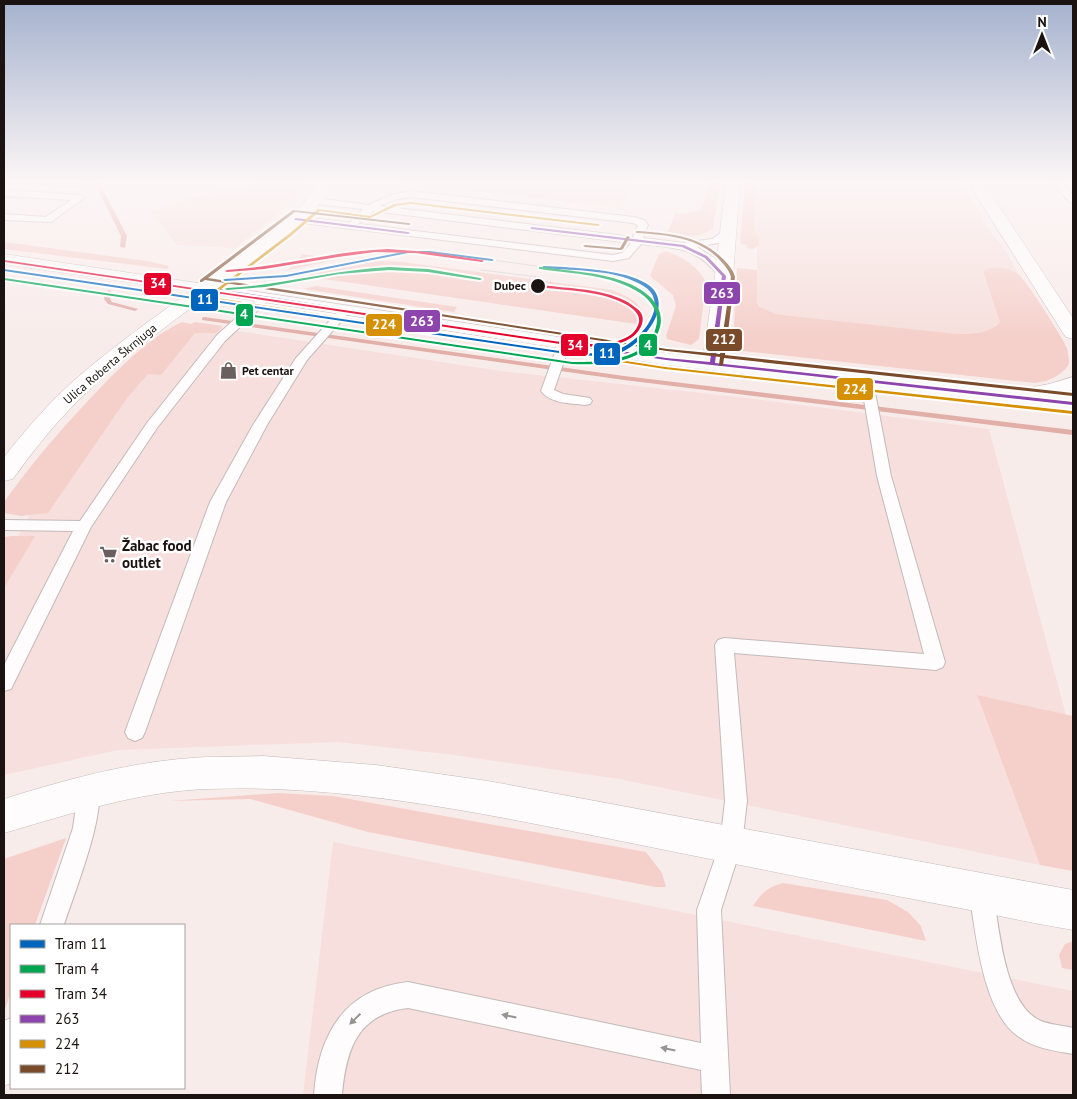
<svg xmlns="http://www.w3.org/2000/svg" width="1077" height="1099" viewBox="0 0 1077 1099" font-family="'PT Sans',sans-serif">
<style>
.built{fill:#f6dfdc}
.green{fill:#f5d0cb}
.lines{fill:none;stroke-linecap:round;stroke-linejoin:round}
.stream{fill:#e2aea8;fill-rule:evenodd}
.lane-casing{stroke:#c4baba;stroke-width:2}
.street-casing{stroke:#c4baba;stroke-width:1}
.secondary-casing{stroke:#c4baba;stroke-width:1}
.lane{fill:#fefcfc;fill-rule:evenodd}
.street{fill:#fefcfc;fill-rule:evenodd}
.secondary{fill:#fbf8f8;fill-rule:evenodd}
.tram{stroke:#d5d2d0;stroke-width:1}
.bus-1-casing{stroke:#fff;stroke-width:4}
.bus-2-casing{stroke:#fff;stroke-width:4}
.bus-3-casing{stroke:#fff;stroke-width:4}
.bus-1{fill:#8e44ad;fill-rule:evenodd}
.bus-2{fill:#d69003;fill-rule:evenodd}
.bus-3{fill:#7a4b2a;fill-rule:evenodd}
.tram-1-casing{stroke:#fff;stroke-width:4}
.tram-2-casing{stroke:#fff;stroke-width:4}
.tram-3-casing{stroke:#fff;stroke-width:4}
.tram-1{fill:#0065bd;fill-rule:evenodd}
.tram-2{fill:#00a651;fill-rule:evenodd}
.tram-3{fill:#e4002b;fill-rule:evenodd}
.oneway{fill:#989393}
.stop-dot{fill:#1b1312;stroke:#fff;stroke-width:2}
.labels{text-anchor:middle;stroke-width:5;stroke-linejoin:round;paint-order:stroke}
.far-stop-label{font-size:12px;font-weight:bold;fill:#1b1312;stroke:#fff;text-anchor:end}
.far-street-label{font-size:12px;fill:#1b1312;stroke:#fff}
.far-poi-label{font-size:12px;font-weight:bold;fill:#1b1312;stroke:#fff;text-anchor:start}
.poi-label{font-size:15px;font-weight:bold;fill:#1b1312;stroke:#fff;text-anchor:start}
.line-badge{stroke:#fff;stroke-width:2}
.badge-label{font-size:14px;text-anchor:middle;font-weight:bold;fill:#fff}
</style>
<rect width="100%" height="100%" fill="#f8ecea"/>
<g class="built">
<polygon points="257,182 306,182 302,191 276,216 235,248 177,245 150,211 227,189 244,189"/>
<polygon points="395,182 633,182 621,206 614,207"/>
<polygon points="756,182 962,182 990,231 1005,250 1018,273 1013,270 991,268 983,271 1000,322 988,331 974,334 957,334 775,314 766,311 757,303 757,247 759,244 754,228"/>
<polygon points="199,325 501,371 747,398 989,429 1066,715 977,696 1040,865 619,779 454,755 338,742 118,750 4,775 4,562 48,481 121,395"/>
<polygon points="333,842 1073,991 1073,1095 303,1095"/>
</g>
<g class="green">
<polygon points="4,182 82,182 86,189 4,184"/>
<path d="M710 182H720L713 228C705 236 679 239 667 237L666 235 676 213 682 214 701 210Z"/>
<polygon points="745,182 756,182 754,228 759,238 759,245 753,249 747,248 747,245 741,244 740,242"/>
<polygon points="4,242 147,261 169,266 167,269 4,249"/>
<path d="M665 251C681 255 699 268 706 282L699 339 691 345 667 339 666 336 676 306 673 295 650 276 659 254Z"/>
<path d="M303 254 315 256 314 258C322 260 331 258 340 259L288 270Z"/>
<path d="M383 261 403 262 612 290C629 297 647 304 643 325L303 276 360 263Z"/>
<path d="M737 268 757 270V303L760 307 775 314 957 334C973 334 988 334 1000 322L983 271C990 265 1009 267 1017 273 1026 279 1062 337 1067 348 1068 353 1069 359 1069 364 1061 376 1050 381 1035 383L743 351 733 345Z"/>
<polygon points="316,286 457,307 454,312 304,289"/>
<path d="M182 322 191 324 195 322 223 326 216 333H195L161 375 148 374 127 398 48 513 21 516 4 513V502C34 460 68 421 104 384 127 361 152 336 182 322Z"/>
<polygon points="11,536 35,536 4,588 4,537"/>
<polygon points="977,695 1073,716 1073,871 1040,865"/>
<polygon points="278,793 333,796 646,852 662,873 666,887 655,887 368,832 250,799 168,801"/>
<polygon points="66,838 35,925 11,925 11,991 4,1013 4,859"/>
<path d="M783 883 887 900 908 912 921 926 926 941 753 906C761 893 768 887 783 883Z"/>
<polygon points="1073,941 1073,970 1062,968 1059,955 1065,944"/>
</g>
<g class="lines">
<g class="stream">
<polygon points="94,182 99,182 127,236 125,248 120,247 121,236"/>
<polygon points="109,290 112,292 110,299 112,302 138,309 135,311 108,304 104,299 106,292"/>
<polygon points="204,317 624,376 1073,430 1073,435 624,380 202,320 202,318"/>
</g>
<defs>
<g id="lane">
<polygon points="1052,182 1061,182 1073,195 1073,203 1070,202"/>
<polygon points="4,190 80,195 84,198 51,222 4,220 4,214 46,217 71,200 4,196"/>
<path d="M411 191 634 217 644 220 648 225 643 238 683 243 712 239 725 230H731V234L718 243 697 247 716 259 729 276 728 278H720C698 247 676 248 641 244L629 258 613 261 296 222 291 219 296 216 349 223 363 209 316 204 312 201 316 198 369 205 391 195ZM411 197 633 223 638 225 633 237 380 206 397 199ZM373 211 631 243 622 253 613 255 358 224Z"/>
<polygon points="266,294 270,295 271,297 270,299 225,341 157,428 91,527 11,689 4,691 4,665 73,531 4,530 4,520 80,521 147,423 217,335 262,295"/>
<polygon points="346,306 352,309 307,360 267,425 226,502 145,732 142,738 135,741 128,738 125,732 210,502 253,425 296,358 342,307"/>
<path d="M564 340 570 344 554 390 563 394 590 398 592 401 590 404 585 405C570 403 551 404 541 391L558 344Z"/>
<path d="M867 378 873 382 891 476 945 662 943 667 936 670 734 653 747 801 742 844 721 910 730 1095H702L701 1070 408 1008C357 1014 346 1050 342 1095H314C318 1035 344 989 408 982L701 1043 697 910 720 844 725 801 715 645 718 640 724 638 924 654 877 476 861 382Z"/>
<path d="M89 782 97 785C108 810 73 896 64 925H40L73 828 78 792 81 785Z"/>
<path d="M981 880 989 884 993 892C999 926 1004 1003 1039 1020 1049 1025 1062 1025 1073 1028V1054C1055 1051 1034 1048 1019 1037 982 1012 976 933 969 892L973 884Z"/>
</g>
<g id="street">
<path d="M321 182H336C296 241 228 280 172 322 136 350 99 378 68 411 48 432 30 455 13 479L4 481V457C25 431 46 406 70 384 136 325 213 279 282 224L298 210Z"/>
<polygon points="726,182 740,182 733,276 722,364 719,368 712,370 705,368 702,364 715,276"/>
<polygon points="968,182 983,182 1073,318 1073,339 1066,337 1063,333"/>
<polygon points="1073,377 1073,390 1054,397 1010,405 1002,403 999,398 1002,393 1049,384"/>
<path d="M263 756 376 765 488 781 1073 890V930C1025 922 977 911 928 902 819 881 710 859 601 837 471 811 339 784 206 789 136 792 70 814 4 833V799C61 781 119 765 179 759 207 756 235 757 263 756Z"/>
<polygon points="11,1018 11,1083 4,1086 4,1021"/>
</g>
<polygon id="secondary" points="4,254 666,353 1073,397 1073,411 666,365 206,293 4,264"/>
</defs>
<use href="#lane" class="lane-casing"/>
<use href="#street" class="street-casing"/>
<use href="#secondary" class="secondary-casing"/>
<use href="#lane" class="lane"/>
<use href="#street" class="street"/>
<use href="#secondary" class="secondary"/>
<g class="tram">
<polyline points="492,260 544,267"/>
<polyline points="481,270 539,277"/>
</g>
<defs>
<g id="bus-1">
<polygon points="296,218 408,232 410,233 408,234 295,220 294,219"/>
<polygon points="532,227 684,245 707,256 726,276 715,363 1073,402 1073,405 666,360 206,289 204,288 206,287 666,358 710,362 722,276 705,258 682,247 531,229 530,228"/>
</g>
<g id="bus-2">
<polygon points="411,202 598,224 600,225 598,226 411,204 396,206 370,218 320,211 291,236 212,296 209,295 289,234 318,209 370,216 394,204"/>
<polygon points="204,296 665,367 1072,411 1073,412 1073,414 665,369 205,298 204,298"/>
</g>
<g id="bus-3">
<path d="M293 210 409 223 411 224 409 225 295 212 208 278 667 349 720 354 731 277C729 269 723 264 718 258 696 237 666 235 637 233L635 232 637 231C667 233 699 235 722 258 727 263 733 269 735 277L725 355 1073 393V396L724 358 723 365 721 366 719 365 720 357 667 351 205 280 202 282H200V280Z"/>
<polygon points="627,236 630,237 623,249 621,250 585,247 583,246 585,245 620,248"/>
</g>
</defs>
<use href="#bus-1" class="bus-1-casing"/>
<use href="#bus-2" class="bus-2-casing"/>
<use href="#bus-3" class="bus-3-casing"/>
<use href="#bus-1" class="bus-1"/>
<use href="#bus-2" class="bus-2"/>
<use href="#bus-3" class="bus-3"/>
<defs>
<g id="tram-1">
<polygon points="408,251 430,251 492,259 494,260 492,261 430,253 408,253 286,277 225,281 223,280 225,279 286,275"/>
<path d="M543 266C550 266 558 267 565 267 590 269 630 271 650 286 674 306 643 343 622 352 607 357 589 356 573 355L4 271V269L573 353C588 353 605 355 619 349 639 342 671 305 645 287 618 269 576 271 544 268H543Z"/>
</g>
<g id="tram-2">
<path d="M389 267 428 269 480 278 482 279 480 280 428 272 389 270 339 274 265 287 227 290 225 289 227 288C282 285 334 270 389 267Z"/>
<path d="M539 267C547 267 557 269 565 270 592 273 628 277 649 296 658 304 663 315 660 327 650 364 604 365 572 364L4 280V278L572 362C602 362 653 361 657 321 658 310 649 299 640 293 611 274 573 274 540 269H539Z"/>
</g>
<g id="tram-3">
<path d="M388 249 429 252 482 260 484 261 482 262 415 253 375 252 338 257 264 269 227 272 225 271 227 270C281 267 334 251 388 249Z"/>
<path d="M4 260 574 344C594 344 633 347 639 322 640 314 634 310 629 306 602 290 568 291 538 287H537V285C544 285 552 286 559 287 583 289 618 292 636 308 642 312 644 317 642 324 633 349 596 347 574 346L5 262H4Z"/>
</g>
</defs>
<use href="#tram-1" class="tram-1-casing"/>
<use href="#tram-2" class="tram-2-casing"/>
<use href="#tram-3" class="tram-3-casing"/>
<use href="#tram-1" class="tram-1"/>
<use href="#tram-2" class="tram-2"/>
<use href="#tram-3" class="tram-3"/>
</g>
<defs><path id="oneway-solid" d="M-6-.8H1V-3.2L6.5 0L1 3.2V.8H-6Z" transform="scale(1.25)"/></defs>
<g class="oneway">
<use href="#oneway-solid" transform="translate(509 1016) rotate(-168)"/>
<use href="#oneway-solid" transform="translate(355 1019) rotate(136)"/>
<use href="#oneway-solid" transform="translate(668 1049) rotate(-168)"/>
</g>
<linearGradient id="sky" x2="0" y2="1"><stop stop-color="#a5b2ce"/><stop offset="0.54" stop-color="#fcf6f6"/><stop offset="1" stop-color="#fcf6f6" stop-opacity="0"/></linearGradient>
<rect width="1077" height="336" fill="url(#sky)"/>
<defs>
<symbol id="shop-bare" viewBox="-9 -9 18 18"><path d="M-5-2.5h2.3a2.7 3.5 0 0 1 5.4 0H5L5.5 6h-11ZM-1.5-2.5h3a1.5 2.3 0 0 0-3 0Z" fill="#685f5e" stroke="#fff" stroke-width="2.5" paint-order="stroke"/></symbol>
<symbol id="supermarket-bare" viewBox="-9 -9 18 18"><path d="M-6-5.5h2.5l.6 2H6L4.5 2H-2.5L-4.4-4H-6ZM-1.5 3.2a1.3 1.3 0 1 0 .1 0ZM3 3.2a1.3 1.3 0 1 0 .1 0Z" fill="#685f5e" stroke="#fff" stroke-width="2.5" paint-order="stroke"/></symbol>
</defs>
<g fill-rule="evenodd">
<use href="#shop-bare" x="216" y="358" width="25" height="25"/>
<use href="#supermarket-bare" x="96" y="542" width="25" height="25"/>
</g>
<circle class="stop-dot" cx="538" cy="286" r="8"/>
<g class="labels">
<g class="far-stop-label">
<text x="526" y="290">Dubec</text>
</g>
<g class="far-street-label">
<text transform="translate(110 364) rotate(-40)" y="4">Ulica Roberta Škrnjuga</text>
</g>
<g class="far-poi-label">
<text x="242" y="375">Pet centar</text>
</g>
<g class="poi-label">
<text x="122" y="551">Žabac food<tspan x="122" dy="17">outlet</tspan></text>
</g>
</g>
<g class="line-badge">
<rect x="143" y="272" width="29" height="24" rx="5" fill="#e4002b"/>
<rect x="703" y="281" width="38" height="24" rx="5" fill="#8e44ad"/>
<rect x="190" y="288" width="29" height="24" rx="5" fill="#0065bd"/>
<rect x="235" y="303" width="19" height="24" rx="5" fill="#00a651"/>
<rect x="403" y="309" width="38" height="24" rx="5" fill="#8e44ad"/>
<rect x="365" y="313" width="38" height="24" rx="5" fill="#d69003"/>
<rect x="705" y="328" width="38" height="24" rx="5" fill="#7a4b2a"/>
<rect x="560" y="333" width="29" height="24" rx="5" fill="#e4002b"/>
<rect x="638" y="333" width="20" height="24" rx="5" fill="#00a651"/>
<rect x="593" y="342" width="28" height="24" rx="5" fill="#0065bd"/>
<rect x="836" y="377" width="38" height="24" rx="5" fill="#d69003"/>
</g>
<g class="badge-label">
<text x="158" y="288">34</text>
<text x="722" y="298">263</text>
<text x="205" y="304">11</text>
<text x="244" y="319">4</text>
<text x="422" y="326">263</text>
<text x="384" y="329">224</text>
<text x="724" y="344">212</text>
<text x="575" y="350">34</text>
<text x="648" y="350">4</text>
<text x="607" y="358">11</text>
<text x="855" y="394">224</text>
</g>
<rect width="1077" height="1099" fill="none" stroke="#1b1312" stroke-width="10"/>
<rect x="10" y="924" width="175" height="165" fill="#ffffff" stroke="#a4a1a0"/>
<rect x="20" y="940" width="25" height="8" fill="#0065bd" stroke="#a4a1a0"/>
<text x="55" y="949" font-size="15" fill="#1b1312">Tram 11</text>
<rect x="20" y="965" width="25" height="8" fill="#00a651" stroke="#a4a1a0"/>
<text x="55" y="974" font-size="15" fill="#1b1312">Tram 4</text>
<rect x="20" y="990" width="25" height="8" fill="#e4002b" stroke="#a4a1a0"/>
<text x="55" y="999" font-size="15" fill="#1b1312">Tram 34</text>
<rect x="20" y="1015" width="25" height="8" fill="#8e44ad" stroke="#a4a1a0"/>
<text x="55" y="1024" font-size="15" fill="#1b1312">263</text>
<rect x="20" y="1040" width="25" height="8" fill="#d69003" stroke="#a4a1a0"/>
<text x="55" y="1049" font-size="15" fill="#1b1312">224</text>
<rect x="20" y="1065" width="25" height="8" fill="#7a4b2a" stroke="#a4a1a0"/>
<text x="55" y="1074" font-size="15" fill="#1b1312">212</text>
<g transform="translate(1042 35)" stroke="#ffffff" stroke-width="4" paint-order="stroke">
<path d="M0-4L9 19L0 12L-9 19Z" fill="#1b1312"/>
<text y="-8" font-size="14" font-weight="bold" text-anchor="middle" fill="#1b1312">N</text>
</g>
</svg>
